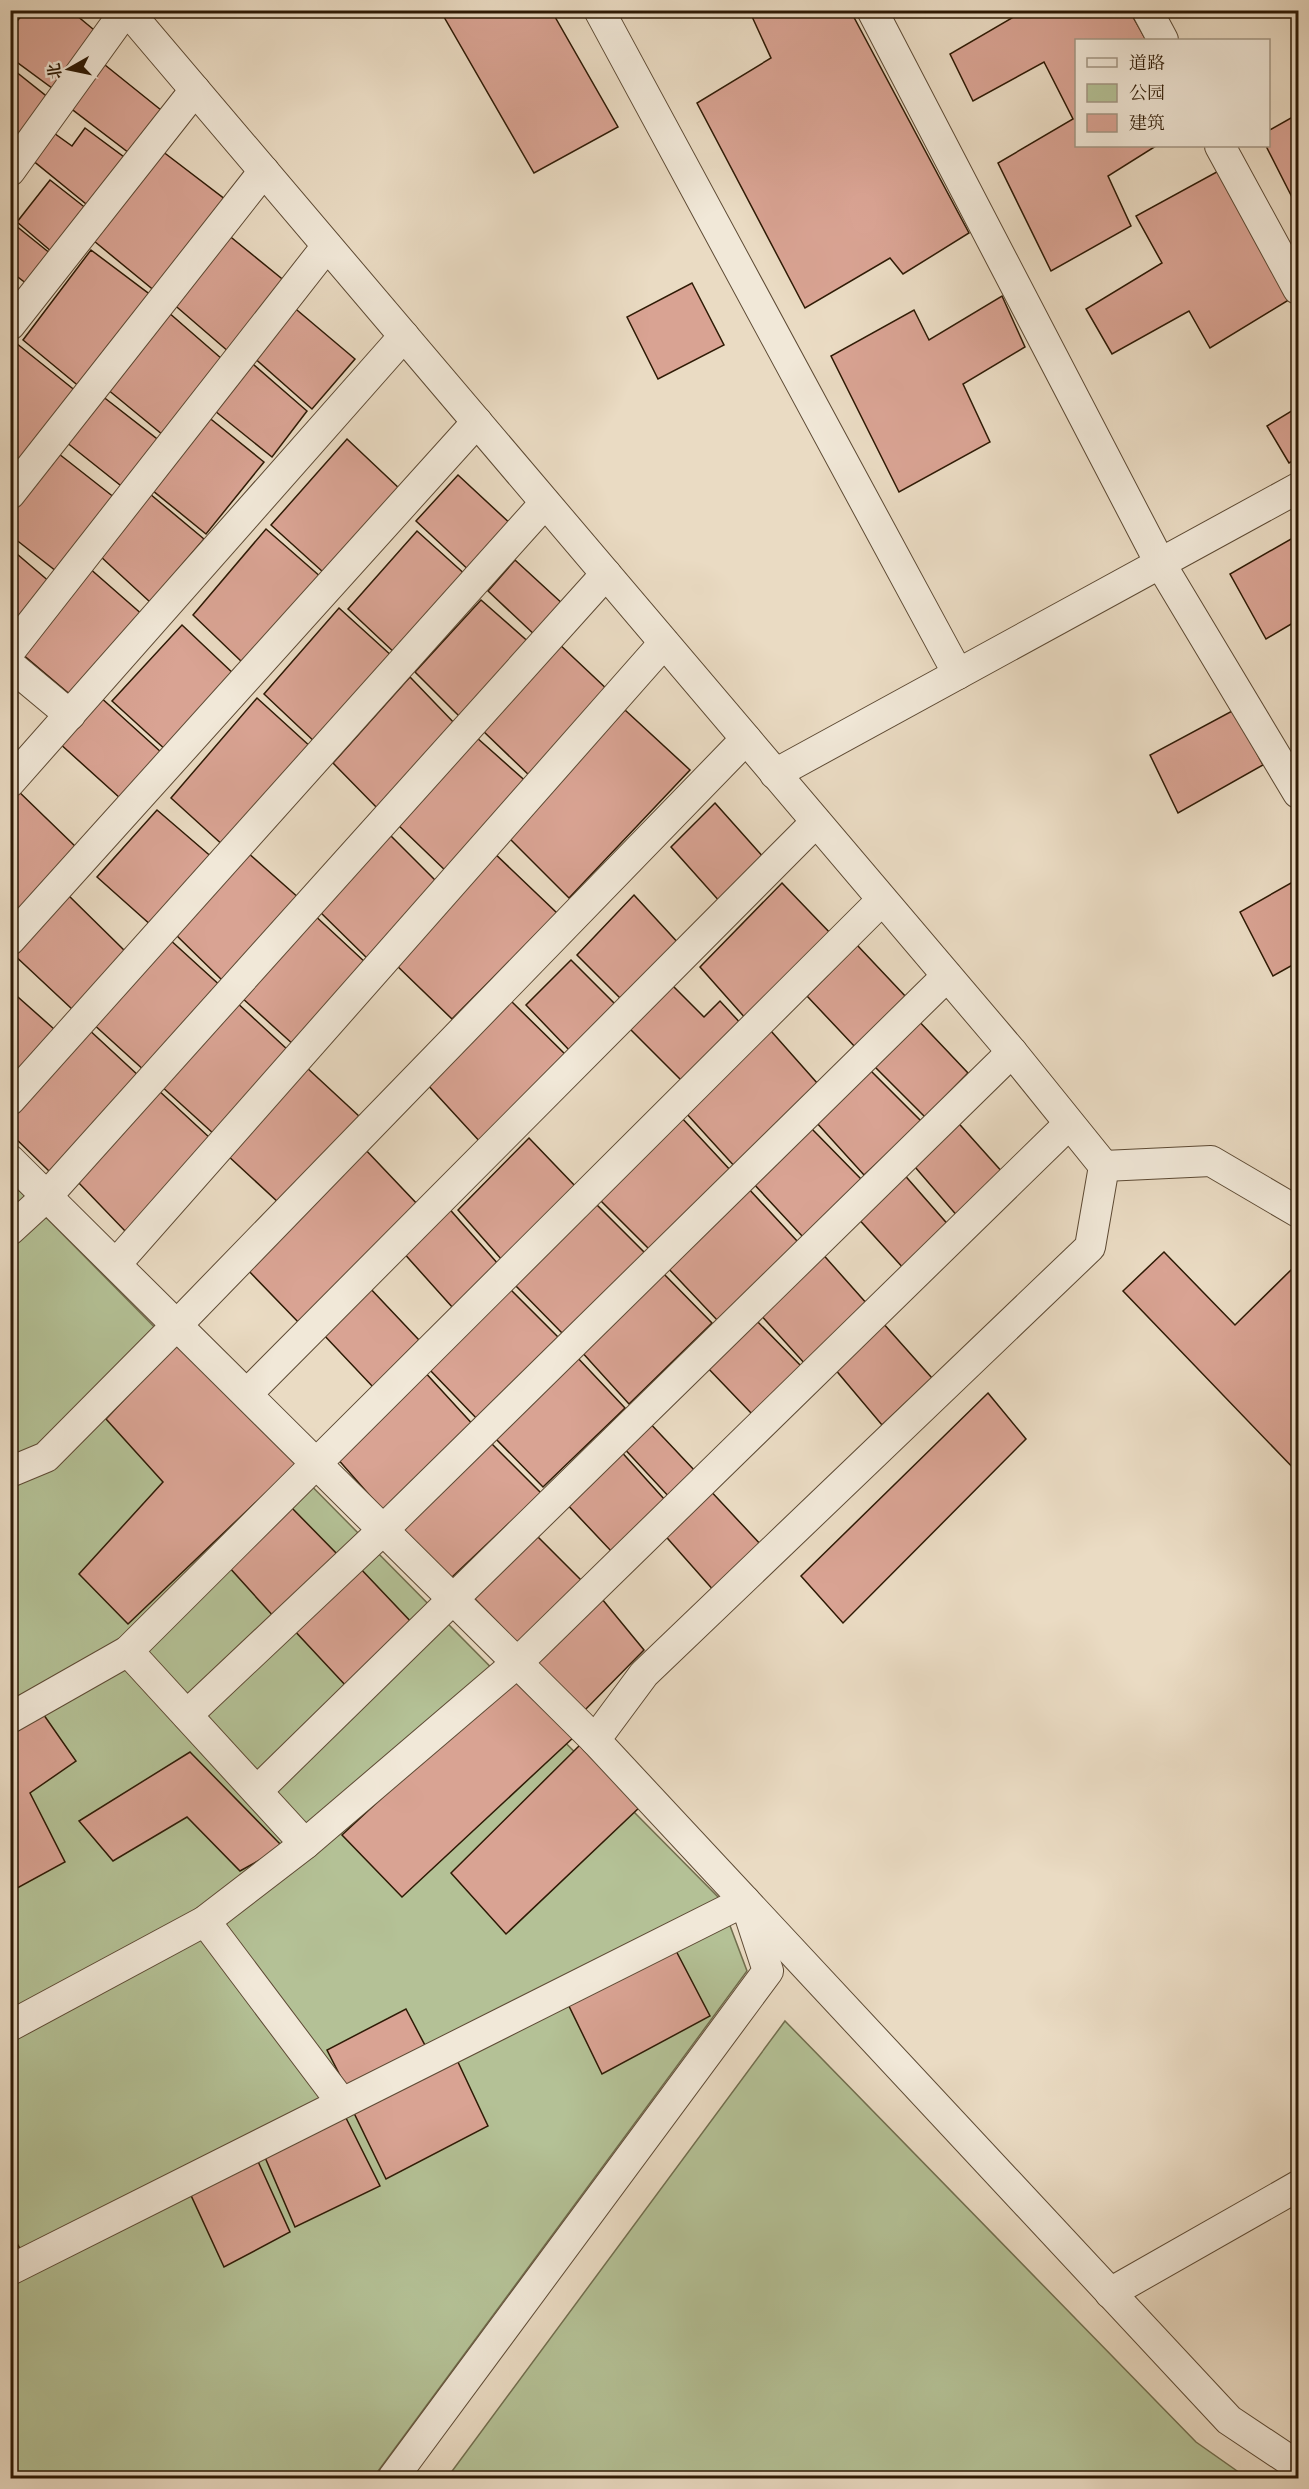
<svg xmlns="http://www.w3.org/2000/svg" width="1309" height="2489" viewBox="0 0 1309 2489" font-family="Cardo,'Noto Serif SC',serif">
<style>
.green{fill:#b4c196;stroke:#716e4e;stroke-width:1.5}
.building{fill:#d9a393;stroke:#2e1a05;stroke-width:1.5}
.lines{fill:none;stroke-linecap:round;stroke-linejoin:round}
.minor-casing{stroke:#5d4a34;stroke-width:32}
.minor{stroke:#f1e8d8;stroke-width:30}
</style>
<rect width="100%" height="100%" fill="#eadbc3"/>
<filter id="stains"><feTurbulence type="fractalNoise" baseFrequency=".00333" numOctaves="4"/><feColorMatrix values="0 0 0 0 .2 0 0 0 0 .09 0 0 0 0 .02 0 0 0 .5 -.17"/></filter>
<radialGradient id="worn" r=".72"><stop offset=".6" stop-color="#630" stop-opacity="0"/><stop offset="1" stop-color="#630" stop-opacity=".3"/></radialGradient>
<g class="green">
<polygon points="10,1181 720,1899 747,1971 373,2478 11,2478"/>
<polygon points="785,2021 1196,2442 1247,2478 447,2478"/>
</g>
<g class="building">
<polygon points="26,10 70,10 99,34 56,91 10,57 10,30"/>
<polygon points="440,10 551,10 618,127 534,173"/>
<polygon points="749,10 850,10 969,233 903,274 890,258 805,308 697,103 771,58"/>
<polygon points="1009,10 1129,10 1146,40 1076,40 1076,146 1156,146 1108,176 1131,226 1051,271 998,163 1073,119 1044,62 973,101 950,54 1012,18"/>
<polygon points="1290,10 1298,10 1298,27"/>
<polygon points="100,61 166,114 133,156 69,107"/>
<polygon points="10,67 50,99 10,154"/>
<polygon points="1298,114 1298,209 1266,146 1268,146 1268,131"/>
<polygon points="85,128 128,160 91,208 31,159 51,131 72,146"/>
<polygon points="162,151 226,200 156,292 94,241"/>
<polygon points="1224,168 1292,298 1210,348 1189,311 1112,354 1086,309 1162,263 1136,216"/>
<polygon points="50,180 87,209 52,252 17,222"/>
<polygon points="10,221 51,254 27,284 10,271"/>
<polygon points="227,234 286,282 229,352 171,302"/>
<polygon points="91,250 152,296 81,388 23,340"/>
<polygon points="692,283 724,345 658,379 627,317"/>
<polygon points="1002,296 1025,347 963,384 990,442 899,492 831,356 914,310 929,340"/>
<polygon points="291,305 355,359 312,409 252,356"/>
<polygon points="168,312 222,359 163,435 107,389"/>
<polygon points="16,343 77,392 15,466 10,463 10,350"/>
<polygon points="247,359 307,411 272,457 210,407"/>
<polygon points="97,392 161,442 125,489 61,438"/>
<polygon points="1298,407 1298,458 1289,463 1267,426"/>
<polygon points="207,416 264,462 206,534 152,490"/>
<polygon points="347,439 401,490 323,572 271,525"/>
<polygon points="59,454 115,498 56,571 10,535 10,516"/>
<polygon points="458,475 514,527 473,574 416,521"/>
<polygon points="150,494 204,539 150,602 100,556"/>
<polygon points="266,529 322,578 243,663 193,615"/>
<polygon points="417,531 468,577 397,655 348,609"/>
<polygon points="1298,535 1298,620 1266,639 1230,574"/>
<polygon points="10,548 51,583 10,633"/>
<polygon points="515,560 565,606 537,637 488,591"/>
<polygon points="88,567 144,616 73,697 21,653"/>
<polygon points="481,600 532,645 463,720 415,672"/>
<polygon points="339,608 393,657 317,744 264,694"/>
<polygon points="182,625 237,677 167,751 112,701"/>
<polygon points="558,643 610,692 531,777 481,729"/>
<polygon points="410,677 458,727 381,812 333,763"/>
<polygon points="98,695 162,753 120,798 58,742"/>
<polygon points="257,698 312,748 225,847 171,798"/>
<polygon points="625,710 690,770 569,898 508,837"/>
<polygon points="1234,710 1263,765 1178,813 1150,755"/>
<polygon points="476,737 530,785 449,874 397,824"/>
<polygon points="15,788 77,848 10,924 10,793"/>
<polygon points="715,803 766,860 721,903 671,847"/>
<polygon points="157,810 214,859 152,926 97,877"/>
<polygon points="387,832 440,885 370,961 317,909"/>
<polygon points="491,850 557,913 452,1019 393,962"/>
<polygon points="247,852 300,899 224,982 174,933"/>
<polygon points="1298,879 1298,962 1273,976 1240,912"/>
<polygon points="782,883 833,936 747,1020 700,967"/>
<polygon points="66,893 127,953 73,1010 11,952"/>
<polygon points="634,895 681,946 624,1002 577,955"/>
<polygon points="311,912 366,963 295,1046 241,997"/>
<polygon points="168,938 224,989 146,1072 91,1022"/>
<polygon points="857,945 907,998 856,1048 807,996"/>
<polygon points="571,960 617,1006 571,1052 526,1005"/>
<polygon points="667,980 704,1017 720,1001 744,1027 686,1085 627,1026"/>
<polygon points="10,990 54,1029 10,1080"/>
<polygon points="234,1000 289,1051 215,1135 160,1085"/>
<polygon points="510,1000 568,1057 482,1144 426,1083"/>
<polygon points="914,1016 968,1073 925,1117 868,1060"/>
<polygon points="86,1027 140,1077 51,1173 10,1133 10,1113"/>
<polygon points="771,1031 818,1084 736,1168 686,1113"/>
<polygon points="305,1066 360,1117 279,1203 226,1154"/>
<polygon points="869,1069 922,1122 864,1175 816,1122"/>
<polygon points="157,1089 210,1138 126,1232 77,1181"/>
<polygon points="681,1117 732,1172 650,1250 600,1200"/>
<polygon points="953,1117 1004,1174 959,1218 909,1160"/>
<polygon points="811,1128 861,1179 803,1237 752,1182"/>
<polygon points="529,1138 577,1188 502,1260 458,1210"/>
<polygon points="362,1146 420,1207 301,1325 245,1267"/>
<polygon points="901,1171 951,1228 905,1270 855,1215"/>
<polygon points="747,1187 798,1242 718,1321 666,1266"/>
<polygon points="594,1202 645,1253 563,1334 514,1284"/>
<polygon points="445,1204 499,1265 453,1308 401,1250"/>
<polygon points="819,1250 868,1305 806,1365 758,1312"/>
<polygon points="1164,1252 1235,1325 1293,1268 1298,1273 1298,1473 1123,1291"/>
<polygon points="660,1270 712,1323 629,1404 580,1350"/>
<polygon points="367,1285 419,1340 373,1387 322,1333"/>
<polygon points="508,1287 560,1339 479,1421 428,1368"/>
<polygon points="753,1317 802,1367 752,1414 704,1364"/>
<polygon points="882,1322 932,1378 882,1425 834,1368"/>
<polygon points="178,1342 297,1463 128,1624 79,1574 163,1482 106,1419"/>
<polygon points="575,1355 625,1408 543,1487 493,1436"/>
<polygon points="422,1369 476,1428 386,1514 336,1457"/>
<polygon points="988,1393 1026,1439 843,1623 801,1576"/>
<polygon points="645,1418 696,1472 671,1499 620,1444"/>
<polygon points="490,1442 541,1493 450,1579 404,1530"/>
<polygon points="617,1447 665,1500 612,1552 563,1500"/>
<polygon points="706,1486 763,1547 715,1592 661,1531"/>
<polygon points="289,1505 340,1557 275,1618 228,1566"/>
<polygon points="533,1532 583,1582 521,1646 470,1594"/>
<polygon points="358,1566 414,1625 347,1687 292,1628"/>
<polygon points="602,1599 644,1650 582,1713 534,1663"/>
<polygon points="517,1672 575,1736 402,1897 342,1835"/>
<polygon points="39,1708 76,1761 30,1793 65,1862 10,1892 10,1726"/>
<polygon points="582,1743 642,1805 506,1934 451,1873"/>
<polygon points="190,1752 283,1847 240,1871 187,1817 113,1861 79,1821"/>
<polygon points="673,1945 710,2016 602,2074 566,2000"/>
<polygon points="406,2009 428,2051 348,2091 327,2050"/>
<polygon points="457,2060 488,2126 386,2179 354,2113"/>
<polygon points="344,2114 380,2186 295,2227 264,2155"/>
<polygon points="256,2157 290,2232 224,2267 189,2191"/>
<polygon points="10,2229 22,2253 10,2259"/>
</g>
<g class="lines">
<defs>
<g id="minor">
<polyline points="127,10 1012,1052 1104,1166 1090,1247 644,1674 595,1740 1229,2420 1298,2466"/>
<polyline points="599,10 958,674"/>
<polyline points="872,10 1160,563 1298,793"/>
<polyline points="1147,10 1163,40"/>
<polyline points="1220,146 1298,289"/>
<polyline points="10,171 126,10"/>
<polyline points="10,325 195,90"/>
<polyline points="10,494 264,171"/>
<polyline points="10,651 327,246"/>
<polyline points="10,665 70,715"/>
<polyline points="775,774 1298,488"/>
<polyline points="10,782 404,336"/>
<polyline points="10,940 477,422"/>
<polyline points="10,1100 545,503"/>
<polyline points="10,1160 595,1740"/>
<polyline points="1104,1166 1211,1161 1298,1212"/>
<polyline points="10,1230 47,1196 606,574"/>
<polyline points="116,1264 664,643"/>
<polyline points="247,1394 816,822"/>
<polyline points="10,1472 46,1457 177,1325 746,739"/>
<polyline points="128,1651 305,1844"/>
<polyline points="187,1715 383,1530 947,976"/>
<polyline points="10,1718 128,1651 882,900"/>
<polyline points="257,1791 1012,1052"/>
<polyline points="205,1921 342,2103"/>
<polyline points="10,2026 205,1921 305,1844 517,1663 1069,1124"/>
<polyline points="10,2270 745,1901 768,1971 393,2478"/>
<polyline points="1110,2293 1298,2186"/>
</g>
</defs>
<use href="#minor" class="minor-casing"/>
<use href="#minor" class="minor"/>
</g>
<rect width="1309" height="2489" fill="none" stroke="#eadbc3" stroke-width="36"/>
<rect x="12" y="12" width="1285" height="2465" fill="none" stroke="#2e1a05" stroke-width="3"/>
<rect x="18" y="18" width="1273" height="2453" fill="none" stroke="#2e1a05" stroke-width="1.5"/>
<rect x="1075" y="39" width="195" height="108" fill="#f1e8d8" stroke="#a39684" stroke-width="1.5"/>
<rect x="1087" y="58" width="30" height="9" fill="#f1e8d8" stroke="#a39684" stroke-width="1.5"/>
<text x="1129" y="69" font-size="18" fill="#2e1a05">道路</text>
<rect x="1087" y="84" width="30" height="18" fill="#b4c196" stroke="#a39684" stroke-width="1.5"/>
<text x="1129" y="99" font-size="18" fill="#2e1a05">公园</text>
<rect x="1087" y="114" width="30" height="18" fill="#d9a393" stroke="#a39684" stroke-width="1.5"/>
<text x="1129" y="129" font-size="18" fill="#2e1a05">建筑</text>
<g transform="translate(69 69) rotate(261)" stroke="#f1e8d8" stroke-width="4.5" paint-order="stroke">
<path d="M0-4.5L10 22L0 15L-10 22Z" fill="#2e1a05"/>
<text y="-9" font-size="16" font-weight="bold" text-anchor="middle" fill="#2e1a05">北</text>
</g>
<rect width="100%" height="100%" filter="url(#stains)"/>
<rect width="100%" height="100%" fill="url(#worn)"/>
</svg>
